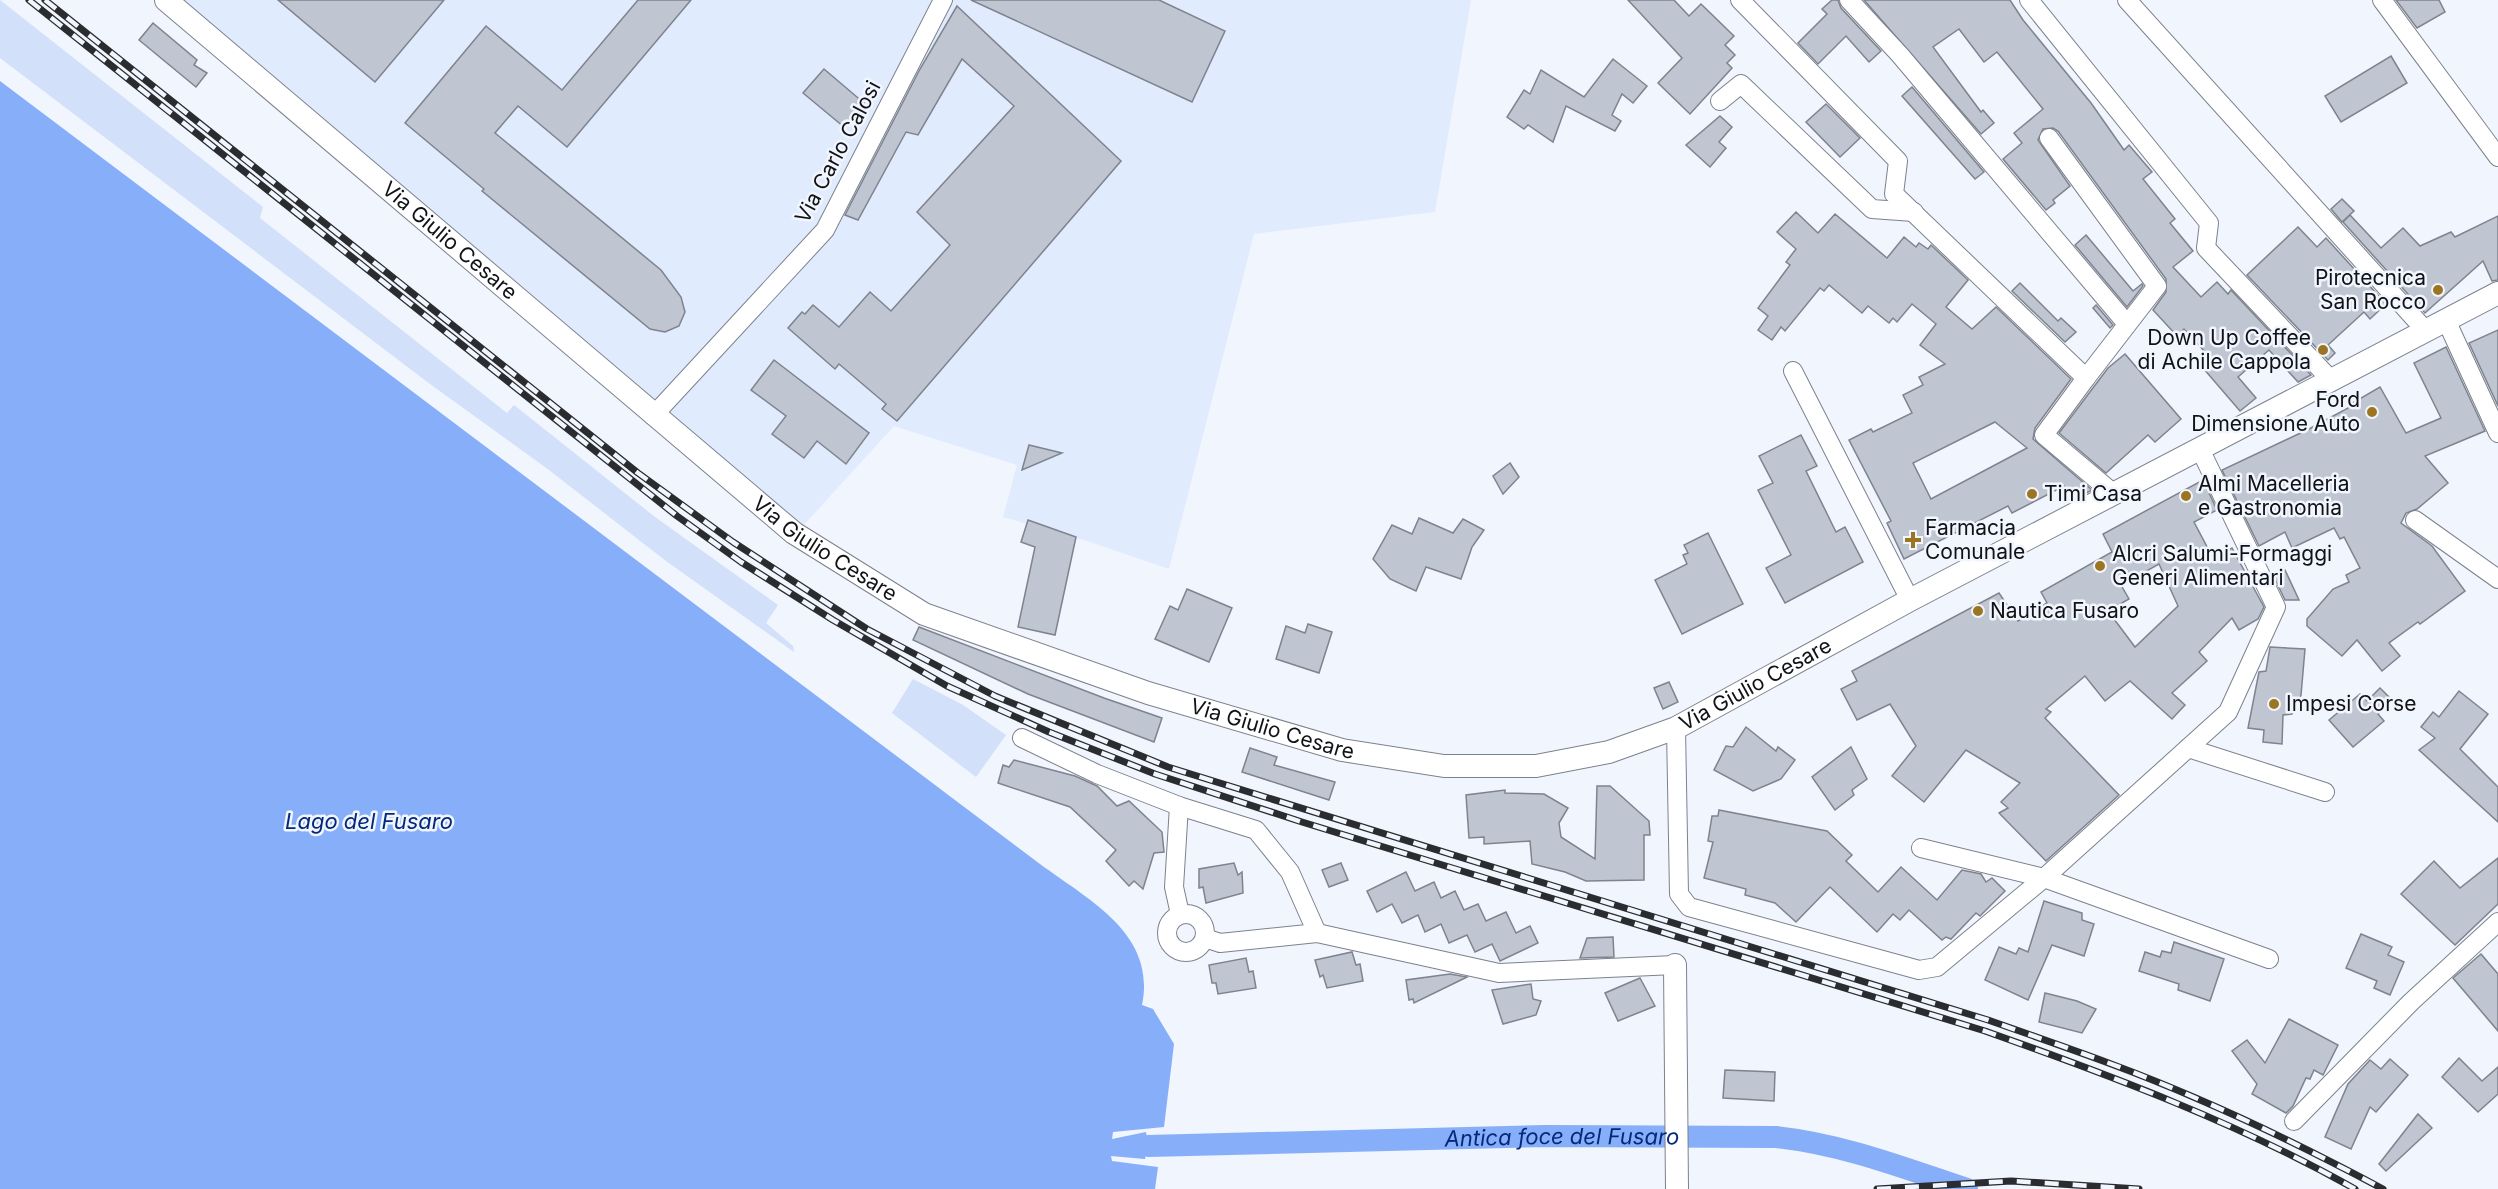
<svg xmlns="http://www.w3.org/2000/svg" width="2498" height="1189" viewBox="0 0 2498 1189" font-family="Inter,sans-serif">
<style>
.built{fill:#e1ebfe}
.green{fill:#d2e0fa}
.water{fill:#87aef8}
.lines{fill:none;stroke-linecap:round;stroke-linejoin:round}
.canal{stroke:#87aef8;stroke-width:22}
.building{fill:#bfc5d1;stroke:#7e838e;stroke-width:1.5;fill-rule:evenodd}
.minor-casing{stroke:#7c828d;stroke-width:20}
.tertiary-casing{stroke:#7c828d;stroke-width:24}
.minor{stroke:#fff;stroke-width:18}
.tertiary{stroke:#fff;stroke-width:22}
.rail-casing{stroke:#2a2c30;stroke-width:7}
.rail{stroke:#f1f5fd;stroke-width:4.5;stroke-dasharray:14;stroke-linecap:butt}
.poi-dot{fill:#9b7521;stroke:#f1f5fd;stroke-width:2}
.labels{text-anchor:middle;stroke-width:5;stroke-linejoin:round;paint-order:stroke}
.street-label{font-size:21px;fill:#101216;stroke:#f1f5fd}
.poi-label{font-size:21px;fill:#101216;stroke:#f1f5fd;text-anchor:start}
.water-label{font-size:22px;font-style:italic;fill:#04297c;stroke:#f1f5fd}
</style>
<rect width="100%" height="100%" fill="#f1f5fd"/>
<polygon class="built" points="169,0 1471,0 1435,212 1254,234 1169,569 1087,541 1003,517 1017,465 894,426 791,539"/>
<g class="green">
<polygon points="0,0 263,207 260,218 507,413 514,405 655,517 778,605 766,623 793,646 794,652 666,561 549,470 430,384 0,58"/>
<polygon points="913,679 963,705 1006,735 976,777 892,713"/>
</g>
<path class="water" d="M0 81 1036 861C1086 899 1157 932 1142 1005L1153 1009 1174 1044 1164 1127 1113 1132 1112 1139 1146 1132 1148 1146 1145 1159 1111 1156 1112 1161 1158 1167 1155 1189H0Z"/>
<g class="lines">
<path class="canal" id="s1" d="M1148 1146 1545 1136 1776 1137C1842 1144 1904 1168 1967 1189"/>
</g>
<g class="building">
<polygon points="278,0 444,0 375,82"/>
<polygon points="638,0 691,0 567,147 518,106 495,133 661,270 681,297 685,312 679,326 665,332 650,329 482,191 484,189 405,123 486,26 562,90"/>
<polygon points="971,0 1159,0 1225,31 1192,102"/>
<polygon points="1628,0 1674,0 1689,16 1701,4 1734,36 1725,45 1735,55 1727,63 1732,68 1690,114 1658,83 1682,58"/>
<polygon points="1832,0 1838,0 1841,8 1881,51 1869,62 1846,36 1818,64 1798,43 1827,14 1822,9"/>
<polygon points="1864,0 2010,0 2023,20 2091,103 2124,150 2129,145 2152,172 2143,179 2175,219 2170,223 2193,251 2173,267 2201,297 2217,282 2228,294 2231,290 2311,375 2298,382 2269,350 2238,377 2256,398 2240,411 2197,361 2206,353 2184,329 2177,336 2153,310 2166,292 2166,279 2058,131 2053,128 2043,129 2038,140 2070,186 2053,200 2055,203 2046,210 2003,159 2022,143 2014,133 2043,109 1997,52 1984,62 1959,29 1933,47 1981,112 1983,110 1994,123 1981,134"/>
<polygon points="2396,0 2439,0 2445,12 2417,28"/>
<polygon points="957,6 1121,161 897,421 882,409 886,404 839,364 835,369 788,328 802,312 805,314 813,305 839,327 870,292 891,311 950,245 917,212 1014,106 962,59 918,135 906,132 858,220 845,215 920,69"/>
<polygon points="153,23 197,60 194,65 207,73 196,87 139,40"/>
<polygon points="2391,56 2407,83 2341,122 2325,96"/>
<polygon points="1613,59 1647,86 1633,103 1622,94 1612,115 1621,121 1615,131 1566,106 1553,142 1528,125 1524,129 1507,117 1524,90 1530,94 1541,70 1584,97"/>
<polygon points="824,69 864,103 844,127 803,93"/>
<polygon points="1912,87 1984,172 1975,179 1902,96"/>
<polygon points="1826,104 1860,138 1840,157 1806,122"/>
<polygon points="1720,116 1732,127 1719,142 1726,148 1710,167 1686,145"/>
<polygon points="2342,199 2354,211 2342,222 2331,209"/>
<path d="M1796 212 1818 233 1835 214 1887 258 1904 237 1916 247 1919 243 1928 249 1931 245 1968 280 1946 307 1972 329 1996 307 2071 379 2035 428 2033 439 2092 490 2071 501 2064 486 2012 513 2008 506 1904 559 1887 523 1891 521 1849 440 1871 429 1873 432 1912 413 1903 395 1923 385 1919 377 1945 364 1920 345 1936 324 1912 304 1897 322 1893 318 1889 323 1868 306 1862 313 1829 285 1824 291 1820 288 1785 331 1781 327 1772 340 1758 330 1768 316 1758 308 1790 265 1786 262 1796 249 1777 232ZM1995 422 2027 448 1931 499 1913 463Z"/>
<polygon points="2350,215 2381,248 2403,228 2420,246 2451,232 2455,237 2498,216 2498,280 2492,281 2483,261 2425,313 2343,222"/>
<polygon points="2298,227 2317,247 2326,238 2386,304 2370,319 2364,312 2328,345 2335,353 2328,360 2247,275"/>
<polygon points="2086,235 2133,291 2142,284 2143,286 2127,307 2075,245"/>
<polygon points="2020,283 2058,321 2061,318 2076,332 2065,342 2012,291"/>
<polygon points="2096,305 2113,325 2110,328 2093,308"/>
<polygon points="2498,330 2498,406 2469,343"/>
<polygon points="2446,347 2485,431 2425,456 2448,483 2417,509 2406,513 2401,523 2432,546 2465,591 2420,624 2418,622 2389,643 2400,656 2382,671 2357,640 2342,656 2307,626 2307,619 2333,589 2349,582 2346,575 2360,568 2344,537 2340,539 2334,528 2292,548 2285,532 2259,546 2222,470 2309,429 2350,407 2349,405 2380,387 2406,433 2441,418 2414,363"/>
<polygon points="2125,354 2181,419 2155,442 2148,435 2106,473 2059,433 2108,368"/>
<polygon points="774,360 869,433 846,464 817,441 804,458 772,434 786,416 751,390"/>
<polygon points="1801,435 1817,466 1806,471 1836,532 1845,527 1863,562 1785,603 1766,568 1791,555 1758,490 1773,483 1759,456"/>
<polygon points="1029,445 1062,453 1022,470"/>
<polygon points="1510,463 1519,477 1503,494 1493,476"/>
<path d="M2203 480 2217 510 2194 522 2213 558 2232 548 2264 607 2258 619 2239 630 2232 618 2199 652 2207 661 2172 693 2185 705 2172 719 2130 681 2105 701 2085 676 2046 709 2051 712 2045 718 2119 795 2046 861 1999 813 2008 808 2001 802 2020 783 1966 750 1924 802 1892 776 1916 746 1890 704 1857 720 1841 689 1857 681 1852 671 1999 593 2018 621 2047 603 2041 592 2112 552 2103 534ZM2159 564 2178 606 2135 647 2108 611 2129 599 2121 585Z"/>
<polygon points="1419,518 1453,533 1463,519 1484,530 1472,547 1461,579 1426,567 1416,591 1390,579 1373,559 1392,525 1412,534"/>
<polygon points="1028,520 1076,537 1055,635 1018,627 1035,547 1021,542"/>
<polygon points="1708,533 1743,604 1682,634 1655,580 1687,564 1683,555 1688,553 1684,545"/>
<polygon points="2285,570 2299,600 2285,600 2273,575"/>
<polygon points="1187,589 1232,608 1209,662 1155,639 1170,606 1178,610"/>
<polygon points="1308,624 1332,632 1319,673 1276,659 1286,626 1305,633"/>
<polygon points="919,627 1104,698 1162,718 1154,742 1028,694 913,640"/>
<polygon points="2270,647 2305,649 2301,695 2292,714 2283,715 2282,744 2263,742 2264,730 2248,728 2259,672 2266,671"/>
<polygon points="1669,682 1678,702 1663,709 1654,688"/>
<polygon points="2380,688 2392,700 2378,714 2384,721 2353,747 2329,720 2360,694 2367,701"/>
<polygon points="2459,691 2488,714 2460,749 2498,787 2498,822 2419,750 2435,738 2421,727 2433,712 2439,717"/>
<polygon points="1746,727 1776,751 1778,747 1795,760 1781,779 1753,791 1714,770 1726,746 1733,747"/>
<polygon points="1851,747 1867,779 1852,790 1854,795 1835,810 1812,777"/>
<polygon points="1250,748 1277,757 1274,765 1335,782 1329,800 1242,772"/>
<polygon points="1014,760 1075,776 1097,786 1117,806 1129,801 1162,832 1164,852 1154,853 1143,889 1134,881 1129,886 1106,861 1116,850 1070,807 998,783 1003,765 1009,767"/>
<polygon points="1597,786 1610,786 1649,821 1650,835 1644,835 1644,880 1586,881 1565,872 1532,864 1530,841 1484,844 1484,837 1469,838 1466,795 1505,790 1505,793 1544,794 1568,808 1559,823 1561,837 1595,859"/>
<polygon points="1719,810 1827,831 1852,855 1846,861 1878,892 1901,867 1937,900 1962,870 1981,874 1986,882 1992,878 2005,891 1980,916 1976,913 1951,939 1946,937 1942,940 1909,910 1900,920 1893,914 1877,932 1830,887 1796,922 1775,903 1745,895 1746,889 1704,878 1713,842 1708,841 1712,816 1718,816"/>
<polygon points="2498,858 2498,904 2455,945 2401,894 2434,861 2460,888"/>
<polygon points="1234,863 1238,875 1242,872 1243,893 1206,903 1203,887 1199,888 1199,869"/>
<polygon points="1341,863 1348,880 1329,887 1322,870"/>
<polygon points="1406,872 1415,891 1434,882 1441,898 1455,891 1464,910 1478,904 1486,921 1506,912 1516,933 1530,926 1538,943 1500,961 1492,944 1475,952 1467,935 1449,943 1441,924 1425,932 1418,915 1402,923 1392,904 1377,912 1367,891"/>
<polygon points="2044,901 2082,913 2082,920 2094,924 2084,956 2052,945 2028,1000 1985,980 1999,947 2016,954 2019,948 2028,952"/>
<polygon points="2361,934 2392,947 2388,955 2404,962 2390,995 2374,988 2377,981 2346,968"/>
<polygon points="1613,937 1614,957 1580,958 1587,938"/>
<polygon points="2174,942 2224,959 2210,1001 2178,990 2179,984 2139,971 2145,952 2160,957 2162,951 2171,953"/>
<polygon points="1352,952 1356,965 1360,964 1363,981 1327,988 1323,975 1320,977 1315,960"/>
<polygon points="2481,954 2498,974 2498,1031 2453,978"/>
<polygon points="1246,958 1249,972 1253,971 1256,988 1218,994 1216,983 1212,983 1209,965"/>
<polygon points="1450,974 1467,977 1414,1003 1413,999 1409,1000 1406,980"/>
<polygon points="1640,978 1655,1006 1618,1021 1605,993"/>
<polygon points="1531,984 1533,999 1541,1001 1536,1015 1503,1024 1492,990"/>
<polygon points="2045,993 2077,1001 2096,1009 2082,1033 2039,1022"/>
<polygon points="2289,1019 2338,1045 2323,1075 2314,1070 2310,1079 2306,1078 2293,1106 2286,1113 2252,1094 2257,1084 2232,1051 2247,1040 2265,1063"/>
<polygon points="2459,1058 2482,1081 2498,1067 2498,1094 2478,1112 2442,1077"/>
<polygon points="2390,1059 2408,1075 2376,1112 2370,1107 2351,1149 2325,1137 2348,1084 2370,1060 2381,1069"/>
<polygon points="1725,1070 1775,1072 1774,1101 1723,1098"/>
<polygon points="2418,1114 2432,1128 2386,1171 2379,1164"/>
</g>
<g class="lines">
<defs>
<g id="minor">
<polyline points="1740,0 1898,161 1894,194 2086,378 2044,435 2114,494"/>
<polyline points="1849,0 1900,55 2127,324"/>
<polyline points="2029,0 2209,223 2206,248 2331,380"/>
<polyline points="2127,0 2425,330"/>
<polyline points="2382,0 2498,157"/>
<polyline points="1720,101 1741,84 1872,209 1914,212"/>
<polyline points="2049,138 2157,286 2086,378"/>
<polyline points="2446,320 2498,433"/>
<polyline points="1793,371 1910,600"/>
<polyline points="653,416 825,230 943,0"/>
<polyline points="2415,520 2498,579"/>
<polyline points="1676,728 1679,894 1689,907 1919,970 1937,967 2044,878 2228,712 2276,607 2200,449"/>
<polyline points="1022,738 1097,774 1179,806 1256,830 1290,872 1317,933"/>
<polyline points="2188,748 2325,792"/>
<polyline points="1179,806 1174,887 1180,914"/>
<polyline points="1921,848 2044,878 2269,959"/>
<circle cx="1186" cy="933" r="19"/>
<polyline points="1205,938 1220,943 1317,933 1499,973 1675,965"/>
<polyline points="2294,1121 2411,1002 2498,922"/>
</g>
<g id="tertiary">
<path id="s2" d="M166 0 794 533 924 614 1148 693 1342 750 1444 766H1536L1609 752 1676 728 1910 600 2498 293"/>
<polyline points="1675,965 1677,1189"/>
</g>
</defs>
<use href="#minor" class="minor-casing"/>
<use href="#tertiary" class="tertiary-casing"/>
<use href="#minor" class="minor"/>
<use href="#tertiary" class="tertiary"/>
<defs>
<g id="rail">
<path d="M29 0 677 516 741 562 833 620 947 686 1049 732 1155 774 1302 822 1985 1031C2112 1076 2238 1123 2355 1189"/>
<path d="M45 0 638 473 733 542 867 629 995 696 1168 767 1988 1020C2059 1045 2130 1069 2198 1099 2261 1126 2323 1157 2383 1189"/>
<polyline points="1877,1189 2011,1181 2139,1189"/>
</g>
</defs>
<use href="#rail" class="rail-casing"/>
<use href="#rail" class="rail"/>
</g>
<g class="poi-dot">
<circle cx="2438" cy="290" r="6"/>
<circle cx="2323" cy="350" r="6"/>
<circle cx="2372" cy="412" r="6"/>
<circle cx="2032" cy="494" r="6"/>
<circle cx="2186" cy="496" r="6"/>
<path d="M1910 531h6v6h6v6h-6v6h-6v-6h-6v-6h6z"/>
<circle cx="2100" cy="566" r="6"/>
<circle cx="1978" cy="611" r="6"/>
<circle cx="2274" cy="704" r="6"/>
</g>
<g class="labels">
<g class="street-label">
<text transform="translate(838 152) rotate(-62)" y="7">Via Carlo Calosi</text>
<text dy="7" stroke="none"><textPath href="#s2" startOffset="372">Via Giulio Cesare</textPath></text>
<text dy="7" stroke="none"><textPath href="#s2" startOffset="858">Via Giulio Cesare</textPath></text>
<text dy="7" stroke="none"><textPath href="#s2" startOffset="1848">Via Giulio Cesare</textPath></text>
<text dy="7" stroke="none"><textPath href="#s2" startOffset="1344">Via Giulio Cesare</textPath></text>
</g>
<g class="poi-label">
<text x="2426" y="285" text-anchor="end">Pirotecnica<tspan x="2426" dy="24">San Rocco</tspan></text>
<text x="2311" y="345" text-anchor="end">Down Up Coffee<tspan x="2311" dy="24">di Achile Cappola</tspan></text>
<text x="2360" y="407" text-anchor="end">Ford<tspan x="2360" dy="24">Dimensione Auto</tspan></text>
<text x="2198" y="491">Almi Macelleria<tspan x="2198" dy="24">e Gastronomia</tspan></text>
<text x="2044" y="501">Timi Casa</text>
<text x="1925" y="535">Farmacia<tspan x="1925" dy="24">Comunale</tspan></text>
<text x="2112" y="561">Alcri Salumi-Formaggi<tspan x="2112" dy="24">Generi Alimentari</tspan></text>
<text x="1990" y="618">Nautica Fusaro</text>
<text x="2286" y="711">Impesi Corse</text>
</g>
<g class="water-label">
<text x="369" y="829">Lago del Fusaro</text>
<text dy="8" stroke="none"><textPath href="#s1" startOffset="414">Antica foce del Fusaro</textPath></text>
</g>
</g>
</svg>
